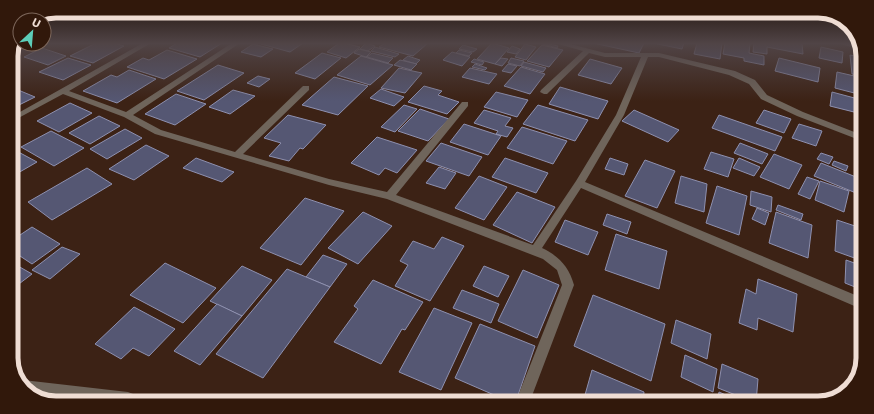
<svg xmlns="http://www.w3.org/2000/svg" width="874" height="414" viewBox="0 0 874 414" font-family="Commissioner,sans-serif">
<style>
.building{fill:#555773;stroke:#8e90af}
.lines{fill:none;stroke-linecap:round;stroke-linejoin:round}
.street{fill:#6f655b;fill-rule:evenodd}
.rim{fill:none;stroke:#efddd4;stroke-width:5}
</style>
<rect width="100%" height="100%" fill="#3c2215"/>
<g class="building">
<polygon points="96,43 114,43 124,46 93,63 70,56"/>
<polygon points="177,43 222,43 200,57 169,48"/>
<polygon points="263,43 303,43 290,52 261,44"/>
<polygon points="339,43 344,43 360,47 346,58 327,52"/>
<polygon points="366,43 375,46 368,51 360,49"/>
<polygon points="385,43 428,43 413,56 379,47"/>
<polygon points="492,43 509,48 495,64 477,59"/>
<polygon points="539,43 544,43 558,46 557,48"/>
<polygon points="593,43 644,43 639,53"/>
<polygon points="653,43 684,43 682,49"/>
<polygon points="697,43 722,43 720,59 694,54"/>
<polygon points="725,43 750,43 749,53 764,56 764,65 744,61 744,58 723,54"/>
<polygon points="754,43 802,43 803,54 767,47 767,54 753,52"/>
<polygon points="253,44 273,49 261,57 241,52"/>
<polygon points="525,44 536,47 526,60 515,57"/>
<polygon points="463,45 477,49 473,52 459,49"/>
<polygon points="542,45 563,50 549,67 527,61"/>
<polygon points="512,46 520,49 516,54 507,52"/>
<polygon points="375,47 399,54 395,57 371,51"/>
<polygon points="821,47 843,52 842,63 819,58"/>
<polygon points="42,48 66,56 48,65 24,57"/>
<polygon points="359,49 371,52 366,57 354,53"/>
<polygon points="167,50 197,59 164,79 127,67 143,58 149,60"/>
<polygon points="459,50 472,53 469,56 456,53"/>
<polygon points="452,52 470,57 462,66 443,60"/>
<polygon points="322,53 341,58 315,79 295,73"/>
<polygon points="372,53 393,58 388,63 367,57"/>
<polygon points="850,55 863,58 863,76 852,74"/>
<polygon points="361,56 393,65 370,85 337,75"/>
<polygon points="408,56 420,60 416,64 403,60"/>
<polygon points="68,58 91,65 63,80 39,72"/>
<polygon points="501,58 508,59 502,66 495,64"/>
<polygon points="511,58 524,61 520,66 508,63"/>
<polygon points="779,58 820,68 818,82 775,71"/>
<polygon points="474,59 484,62 482,65 471,62"/>
<polygon points="590,59 622,68 611,84 578,75"/>
<polygon points="400,60 417,64 411,70 394,65"/>
<polygon points="524,62 546,68 543,72 521,66"/>
<polygon points="475,64 487,68 485,70 472,67"/>
<polygon points="508,64 517,66 511,73 502,71"/>
<polygon points="218,65 244,73 204,100 177,91"/>
<polygon points="521,67 545,74 530,94 504,86"/>
<polygon points="399,68 422,73 405,93 381,88"/>
<polygon points="470,68 497,74 489,84 462,77"/>
<polygon points="129,70 156,79 117,103 83,91 111,75 117,77"/>
<polygon points="837,72 863,78 862,95 835,88"/>
<polygon points="258,76 270,79 259,87 247,83"/>
<polygon points="334,77 368,86 338,115 302,105"/>
<polygon points="424,86 442,91 438,95 459,102 447,114 408,102"/>
<polygon points="11,87 35,97 15,107 11,106"/>
<polygon points="560,87 608,101 598,119 549,104"/>
<polygon points="381,89 404,97 394,106 370,98"/>
<polygon points="233,90 255,96 230,114 209,107"/>
<polygon points="496,92 528,100 517,117 484,107"/>
<polygon points="832,92 862,100 862,114 830,106"/>
<polygon points="176,94 206,104 175,125 145,114"/>
<polygon points="70,103 92,113 59,132 37,121"/>
<polygon points="404,105 417,109 395,132 381,127"/>
<polygon points="538,105 588,120 575,141 523,124"/>
<polygon points="420,109 449,119 428,141 398,131"/>
<polygon points="484,110 511,118 505,126 513,128 507,137 496,134 498,131 474,123"/>
<polygon points="634,110 679,130 668,142 622,121"/>
<polygon points="764,110 791,119 784,133 756,123"/>
<polygon points="288,115 326,125 303,149 300,148 289,161 269,156 281,143 264,138"/>
<polygon points="719,115 782,137 775,151 712,128"/>
<polygon points="99,116 120,126 90,144 69,133"/>
<polygon points="464,124 501,136 488,155 450,142"/>
<polygon points="799,124 822,131 816,146 792,138"/>
<polygon points="522,127 567,141 553,164 507,148"/>
<polygon points="125,129 142,138 107,159 90,149"/>
<polygon points="51,131 84,148 54,166 21,147"/>
<polygon points="377,137 417,150 397,173 385,168 379,175 351,163"/>
<polygon points="441,143 482,157 469,176 426,161"/>
<polygon points="740,143 768,154 762,164 734,153"/>
<polygon points="146,145 169,156 134,180 109,169"/>
<polygon points="11,148 37,162 11,177"/>
<polygon points="711,152 734,159 728,177 704,169"/>
<polygon points="821,153 833,157 829,164 817,159"/>
<polygon points="774,154 802,165 789,189 760,177"/>
<polygon points="196,158 234,172 222,182 183,168"/>
<polygon points="505,158 548,173 536,193 492,177"/>
<polygon points="610,158 628,164 624,175 605,169"/>
<polygon points="739,158 760,167 754,176 733,168"/>
<polygon points="645,160 675,171 657,208 625,196"/>
<polygon points="834,161 848,166 846,171 832,165"/>
<polygon points="821,163 861,179 861,195 814,176"/>
<polygon points="439,167 456,173 445,189 426,183"/>
<polygon points="87,168 112,184 52,220 28,202"/>
<polygon points="479,176 507,187 484,220 455,208"/>
<polygon points="681,176 707,184 704,212 675,203"/>
<polygon points="807,177 819,181 810,199 798,194"/>
<polygon points="820,181 849,191 844,212 815,200"/>
<polygon points="717,186 747,196 739,235 706,223"/>
<polygon points="751,191 772,197 771,212 750,205"/>
<polygon points="517,192 555,207 532,243 493,225"/>
<polygon points="305,198 344,211 301,265 260,248"/>
<polygon points="778,205 803,214 801,220 776,210"/>
<polygon points="757,208 769,213 765,225 752,219"/>
<polygon points="363,212 392,226 358,264 328,248"/>
<polygon points="776,212 812,225 808,258 769,243"/>
<polygon points="607,214 631,222 627,234 603,225"/>
<polygon points="565,220 598,232 588,255 555,242"/>
<polygon points="837,220 861,228 860,260 835,251"/>
<polygon points="32,227 60,244 32,264 11,250 11,241"/>
<polygon points="616,234 667,251 659,289 605,270"/>
<polygon points="442,237 464,246 430,301 395,286 408,265 400,261 413,241 434,249"/>
<polygon points="62,247 80,254 50,279 32,270"/>
<polygon points="323,255 347,264 330,287 306,277"/>
<polygon points="846,260 860,265 860,289 845,283"/>
<polygon points="11,262 32,274 11,290"/>
<polygon points="165,263 216,288 183,323 130,295"/>
<polygon points="242,266 272,280 242,316 210,301"/>
<polygon points="484,266 509,276 498,297 473,286"/>
<polygon points="287,269 330,287 263,378 216,354"/>
<polygon points="523,270 559,285 537,338 498,321"/>
<polygon points="758,279 797,294 793,332 758,318 757,330 739,323 746,289 756,294"/>
<polygon points="373,280 423,302 405,330 402,329 381,364 334,342 358,309 354,306"/>
<polygon points="462,290 499,304 491,323 453,308"/>
<polygon points="593,295 665,324 651,381 574,346"/>
<polygon points="217,304 242,316 200,365 174,351"/>
<polygon points="134,307 175,329 149,356 133,348 121,359 95,344"/>
<polygon points="434,308 472,323 441,390 399,372"/>
<polygon points="676,320 711,334 707,359 671,343"/>
<polygon points="480,324 535,346 516,401 508,401 455,378"/>
<polygon points="685,355 717,369 713,392 681,377"/>
<polygon points="722,364 758,379 756,403 718,388"/>
<polygon points="592,370 644,392 643,402 583,402"/>
<polygon points="719,392 744,403 717,402"/>
</g>
<g class="lines">
<g class="street">
<path d="M143 43H151L69 91 126 112 232 43H240L133 115 161 130 235 152 303 86H309V90L243 154 329 179 387 192 462 102H468V106L396 195 533 245 576 181 616 115 641 57H605L589 53 547 94H544L540 92 541 90 583 51 555 43H566L605 53H659L735 71 755 80 767 95 803 112 862 135V141L797 116 761 99 749 84 729 75 659 57H648L624 115 585 182 860 297 859 308 581 188 542 248C559 256 569 267 574 285L530 401H516L562 285 557 270 543 259 387 199 329 185 155 134 124 117 63 94 11 122V117Z"/>
<polygon points="837,43 849,43 860,46 862,50"/>
<polygon points="23,380 128,392 133,394 135,399 66,399 32,395 19,383"/>
</g>
</g>
<linearGradient id="sky" x2="0" y2="1"><stop stop-color="#21130c"/><stop offset="0.43" stop-color="#504446"/><stop offset="1" stop-color="#504446" stop-opacity="0"/></linearGradient>
<rect width="874" height="101" fill="url(#sky)"/>
<path d="M0 0H874V414H0ZM56 18H818A38 38 0 0 1 856 56V358A38 38 0 0 1 818 396H56A38 38 0 0 1 18 358V56A38 38 0 0 1 56 18Z" fill="#31180b" fill-rule="evenodd"/>
<path class="rim" d="M56 18H818A38 38 0 0 1 856 56V358A38 38 0 0 1 818 396H56A38 38 0 0 1 18 358V56A38 38 0 0 1 56 18Z"/>
<g transform="translate(32 32) rotate(26)"><circle r="19" fill="#31180b" stroke="#7d675b"/>
<path d="M0-3L7 15L0 10L-7 15Z" fill="#5dceb9"/>
<text y="-6" font-size="11" font-weight="bold" text-anchor="middle" fill="#efddd4">U</text>
</g>
</svg>
